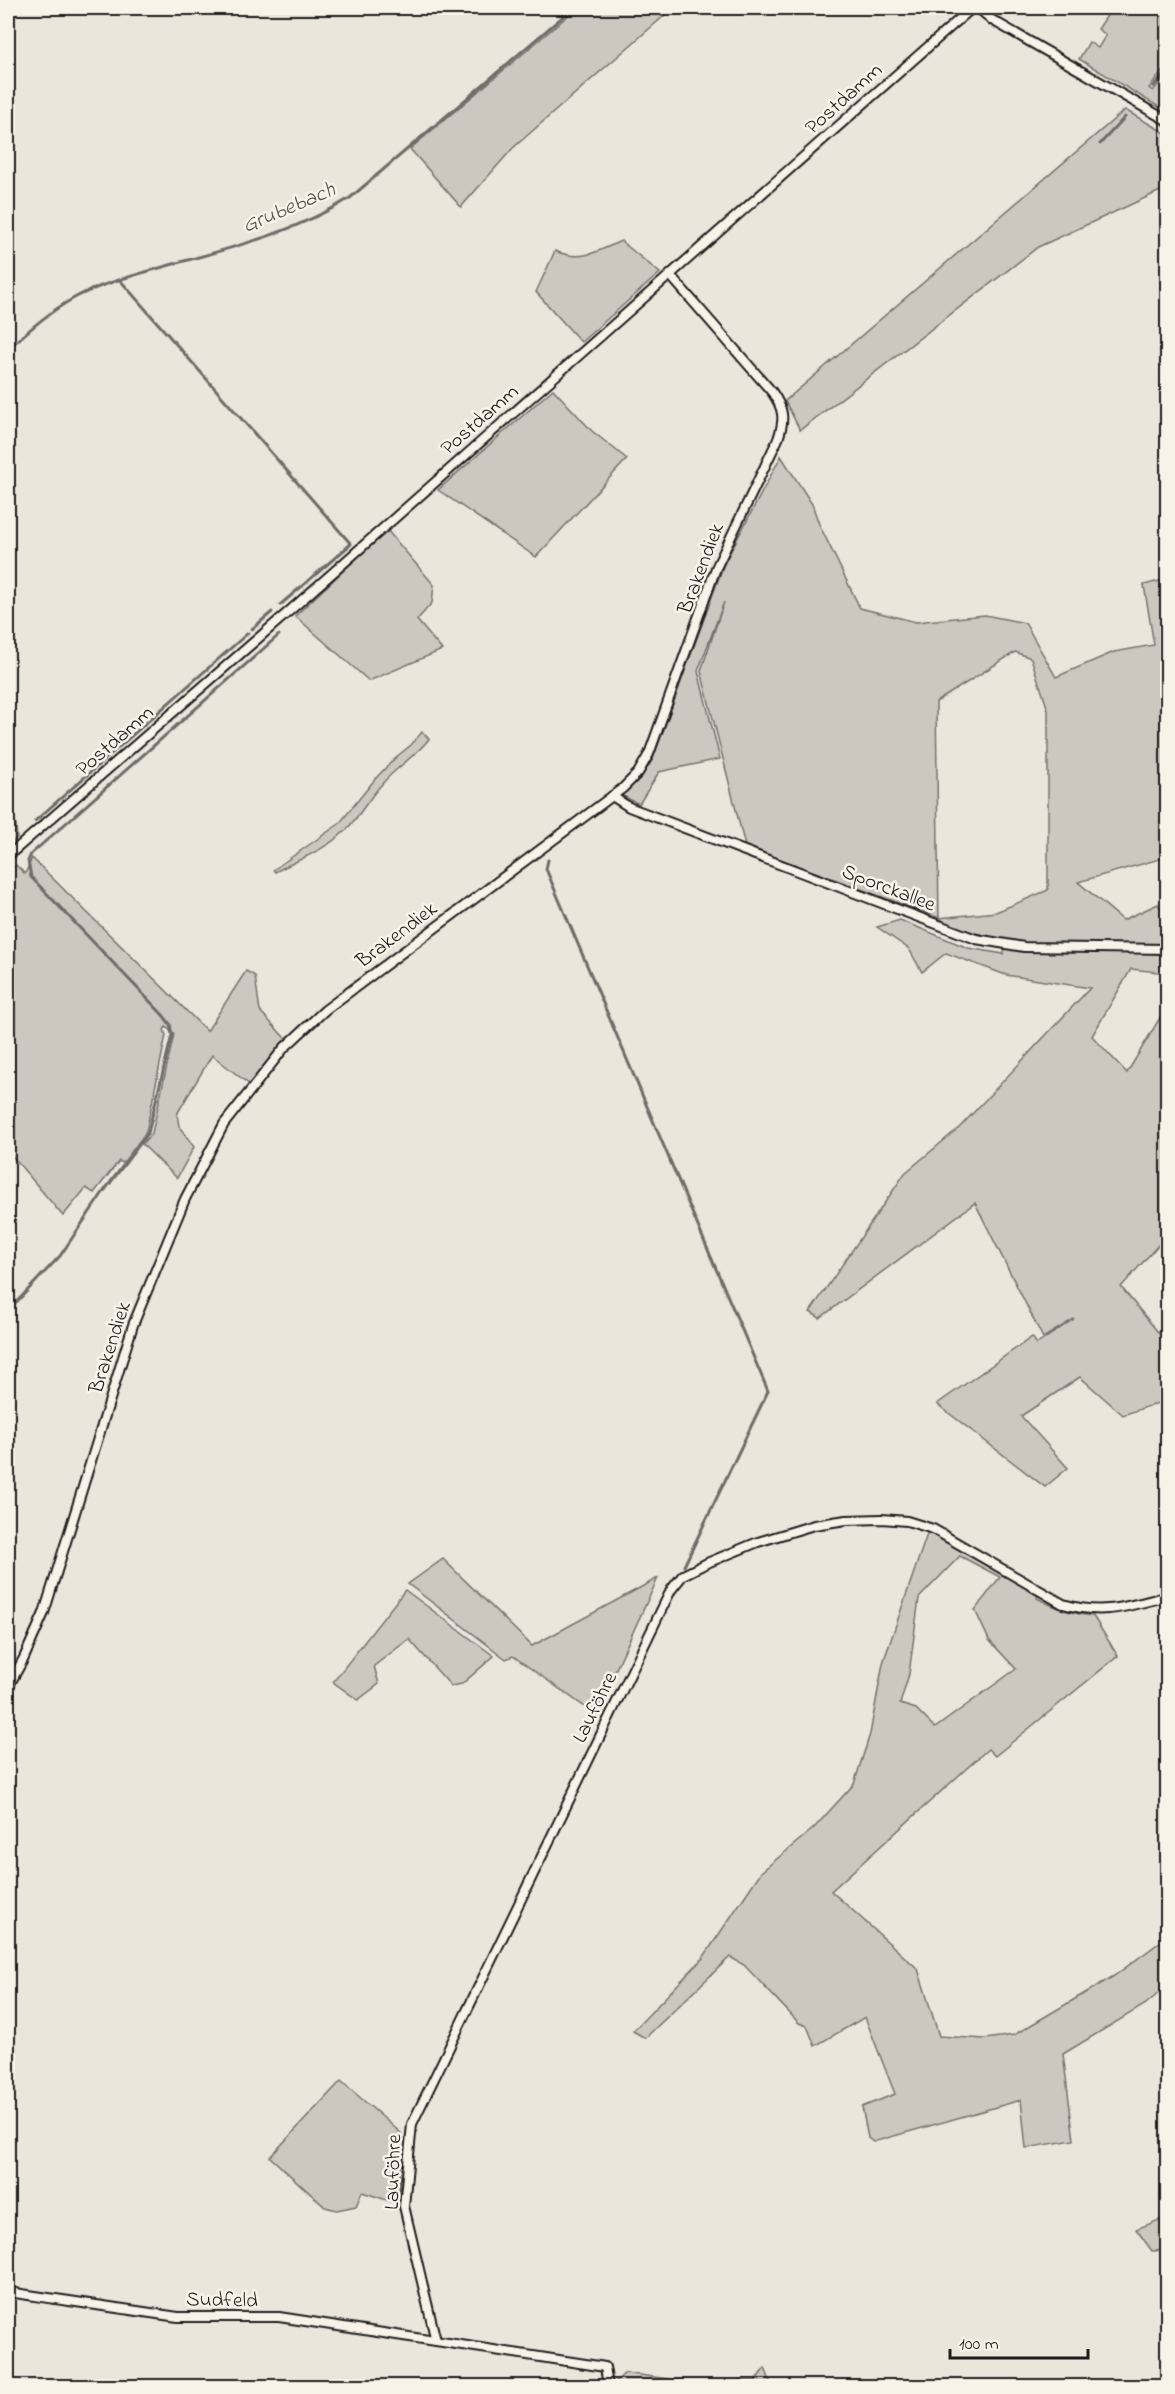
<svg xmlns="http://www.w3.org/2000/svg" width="1175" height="2394" viewBox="0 0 1175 2394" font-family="'Indie Flower',sans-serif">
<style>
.green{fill:#ccc8c0;stroke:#74726e;stroke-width:1.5;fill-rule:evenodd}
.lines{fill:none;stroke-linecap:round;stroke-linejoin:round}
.stream{stroke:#6d6c68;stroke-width:3}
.minor-casing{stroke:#1c1c1c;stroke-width:12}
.minor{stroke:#f7f3e8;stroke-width:8}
.labels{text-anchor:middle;stroke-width:5;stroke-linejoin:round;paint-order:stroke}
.street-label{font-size:21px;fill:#1c1c1c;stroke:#f7f3e8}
.water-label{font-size:22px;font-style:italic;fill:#52514e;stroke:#f7f3e8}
</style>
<rect width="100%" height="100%" fill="#eae6dc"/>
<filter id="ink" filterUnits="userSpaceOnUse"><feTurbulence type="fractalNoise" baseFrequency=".0167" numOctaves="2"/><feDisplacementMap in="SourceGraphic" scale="12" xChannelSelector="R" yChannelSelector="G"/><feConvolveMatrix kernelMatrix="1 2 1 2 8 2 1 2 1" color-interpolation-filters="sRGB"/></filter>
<g filter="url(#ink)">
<g class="green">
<polygon points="577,8 673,8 513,148 461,207 410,149"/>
<polygon points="1112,8 1167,8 1167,66 1149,88 1153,91 1167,74 1167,112 1079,59 1089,42 1098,48 1106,35 1098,29"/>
<polygon points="1125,110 1167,134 1167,188 1038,247 800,430 785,401"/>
<path d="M621 241 660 273 581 342 536 292 555 251C582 262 596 252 621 241Z"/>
<polygon points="553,389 592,431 627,459 536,557 438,490"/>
<path d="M781 456 812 504 819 524 860 608 916 622 985 615 1025 623 1056 677 1114 652 1154 645 1144 585 1167 579V857L1078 882 1123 920 1158 904 1167 916V973L1131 969 1092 1036 1127 1073 1167 1006V1235L1121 1287 1167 1343V1400L1123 1415 1080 1377 1021 1416 1068 1468 1045 1487 937 1404 1032 1337 1037 1344 1074 1319 1043 1338 975 1203 820 1318 810 1312 905 1173 960 1127 1090 988 1006 975 946 953 922 972 909 949 877 927 900 920 968 948 1004 954V941L948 925 939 918 745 846 701 671 724 602 698 671 720 759 659 772 639 804 621 795 642 776 653 759 724 564ZM1015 652 1031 658 1048 710V890L996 912 939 918 936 702Z"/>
<polygon points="387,530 434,585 432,603 417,620 442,650 369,681 295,616"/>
<path d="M422 732 429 739C415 757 396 767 382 784 369 798 360 815 347 829 329 848 298 860 275 872L273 870 339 824 376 778 395 758 411 745Z"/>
<polygon points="8,816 16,825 17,838 8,846"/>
<polygon points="32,858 207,1031 246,971 255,976 260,1011 284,1037 289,1038 250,1085 212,1055 177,1114 179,1126 194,1147 177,1178 142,1144 152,1133 174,1034 166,1027 164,1030 166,1035 146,1132 123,1163 119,1161 94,1193 86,1188 63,1216 8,1151 8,873 16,865 25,874"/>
<path d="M928 1531 1038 1593 1037 1598C1055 1608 1073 1614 1093 1616L1118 1656 995 1756 988 1749 831 1891 918 1969 939 2036 985 2039 1014 2035 1114 1976 1167 1937V1986L1146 2004 1063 2054 1074 2140 1026 2148 1021 2100 873 2142 868 2138 862 2107 895 2094 865 2017 815 2046 807 2026 799 2023 744 1965 730 1957 645 2038 633 2031 703 1958 761 1872 814 1828 854 1784 870 1734 883 1663ZM960 1556 1000 1577 975 1610 989 1640 1016 1669 935 1728 916 1709 900 1704 909 1674 919 1598Z"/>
<polygon points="443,1559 532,1646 658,1578 595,1714 513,1656 506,1659 408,1584"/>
<polygon points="405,1590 494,1656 462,1684 451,1686 409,1639 374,1666 379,1684 358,1700 333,1682"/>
<polygon points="341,2081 401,2133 399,2204 362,2192 356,2206 337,2210 325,2207 270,2157"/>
<polygon points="1167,2217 1167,2250 1152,2251 1136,2229"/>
<polygon points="765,2368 772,2386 738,2386 739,2380 755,2381"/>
<polygon points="625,2373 683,2381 688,2386 611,2386"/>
</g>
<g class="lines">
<g class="stream">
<polyline points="1153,87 1168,70"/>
<polyline points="1100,144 1125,117"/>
<polyline points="120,280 351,544 280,605"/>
<path d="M8 349C29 330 50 311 76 297 99 285 125 278 149 271 217 251 290 236 350 198L573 8"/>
<polyline points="252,629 272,612"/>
<polyline points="35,821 248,633"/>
<polyline points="548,860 546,869 768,1391 684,1566"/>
<polyline points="8,1311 60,1256 104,1191 148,1133 172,1035 170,1024 163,1015 31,877 28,861 31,854 279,635"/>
</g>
<defs>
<g id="minor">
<polyline points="978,8 992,20 1168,121"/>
<polyline points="612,796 629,807 976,939 1024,947 1168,949"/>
<polyline points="8,856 286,614 972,8"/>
<path d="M8 1687 24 1658 44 1613 133 1325 185 1199 224 1124 284 1048 325 1010 623 788 638 773 649 754 716 568 778 439C785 419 784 409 772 392L670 275"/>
<polyline points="8,2292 178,2317 279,2317 605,2367 608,2386"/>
<path d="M436 2341 404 2206 412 2124 671 1590 683 1575 707 1563 758 1542 814 1525 846 1520 882 1519 907 1521 933 1529 1063 1604C1105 1616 1127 1606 1168 1596"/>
</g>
</defs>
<use href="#minor" class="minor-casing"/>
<use href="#minor" class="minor"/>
</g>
</g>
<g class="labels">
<g class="street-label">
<text transform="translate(843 98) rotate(-42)" y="7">Postdamm</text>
<text transform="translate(479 419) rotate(-41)" y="7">Postdamm</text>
<text transform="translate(700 568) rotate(-69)" y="7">Brakendiek</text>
<text transform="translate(114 740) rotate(-41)" y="7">Postdamm</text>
<text transform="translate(889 887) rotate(21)" y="7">Sporckallee</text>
<text transform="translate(396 934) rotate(-37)" y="7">Brakendiek</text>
<text transform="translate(109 1347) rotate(-72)" y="7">Brakendiek</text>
<text transform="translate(594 1707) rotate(-64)" y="7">Lauföhre</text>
<text transform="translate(392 2172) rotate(-88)" y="7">Lauföhre</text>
<text transform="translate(222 2299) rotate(1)" y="7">Sudfeld</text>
</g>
<g class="water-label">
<text transform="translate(288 206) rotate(-23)" y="8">Grubebach</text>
</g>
</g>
<rect width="1175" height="2394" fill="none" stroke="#f7f3e8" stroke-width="30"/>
<rect x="15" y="15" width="1145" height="2364" fill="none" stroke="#1c1c1c" stroke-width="2" filter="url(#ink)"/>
<path d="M950 2349v9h138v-9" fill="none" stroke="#1c1c1c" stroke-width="3"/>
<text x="959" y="2349" font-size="18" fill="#1c1c1c" stroke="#f7f3e8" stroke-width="4.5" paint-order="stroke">100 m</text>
</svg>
